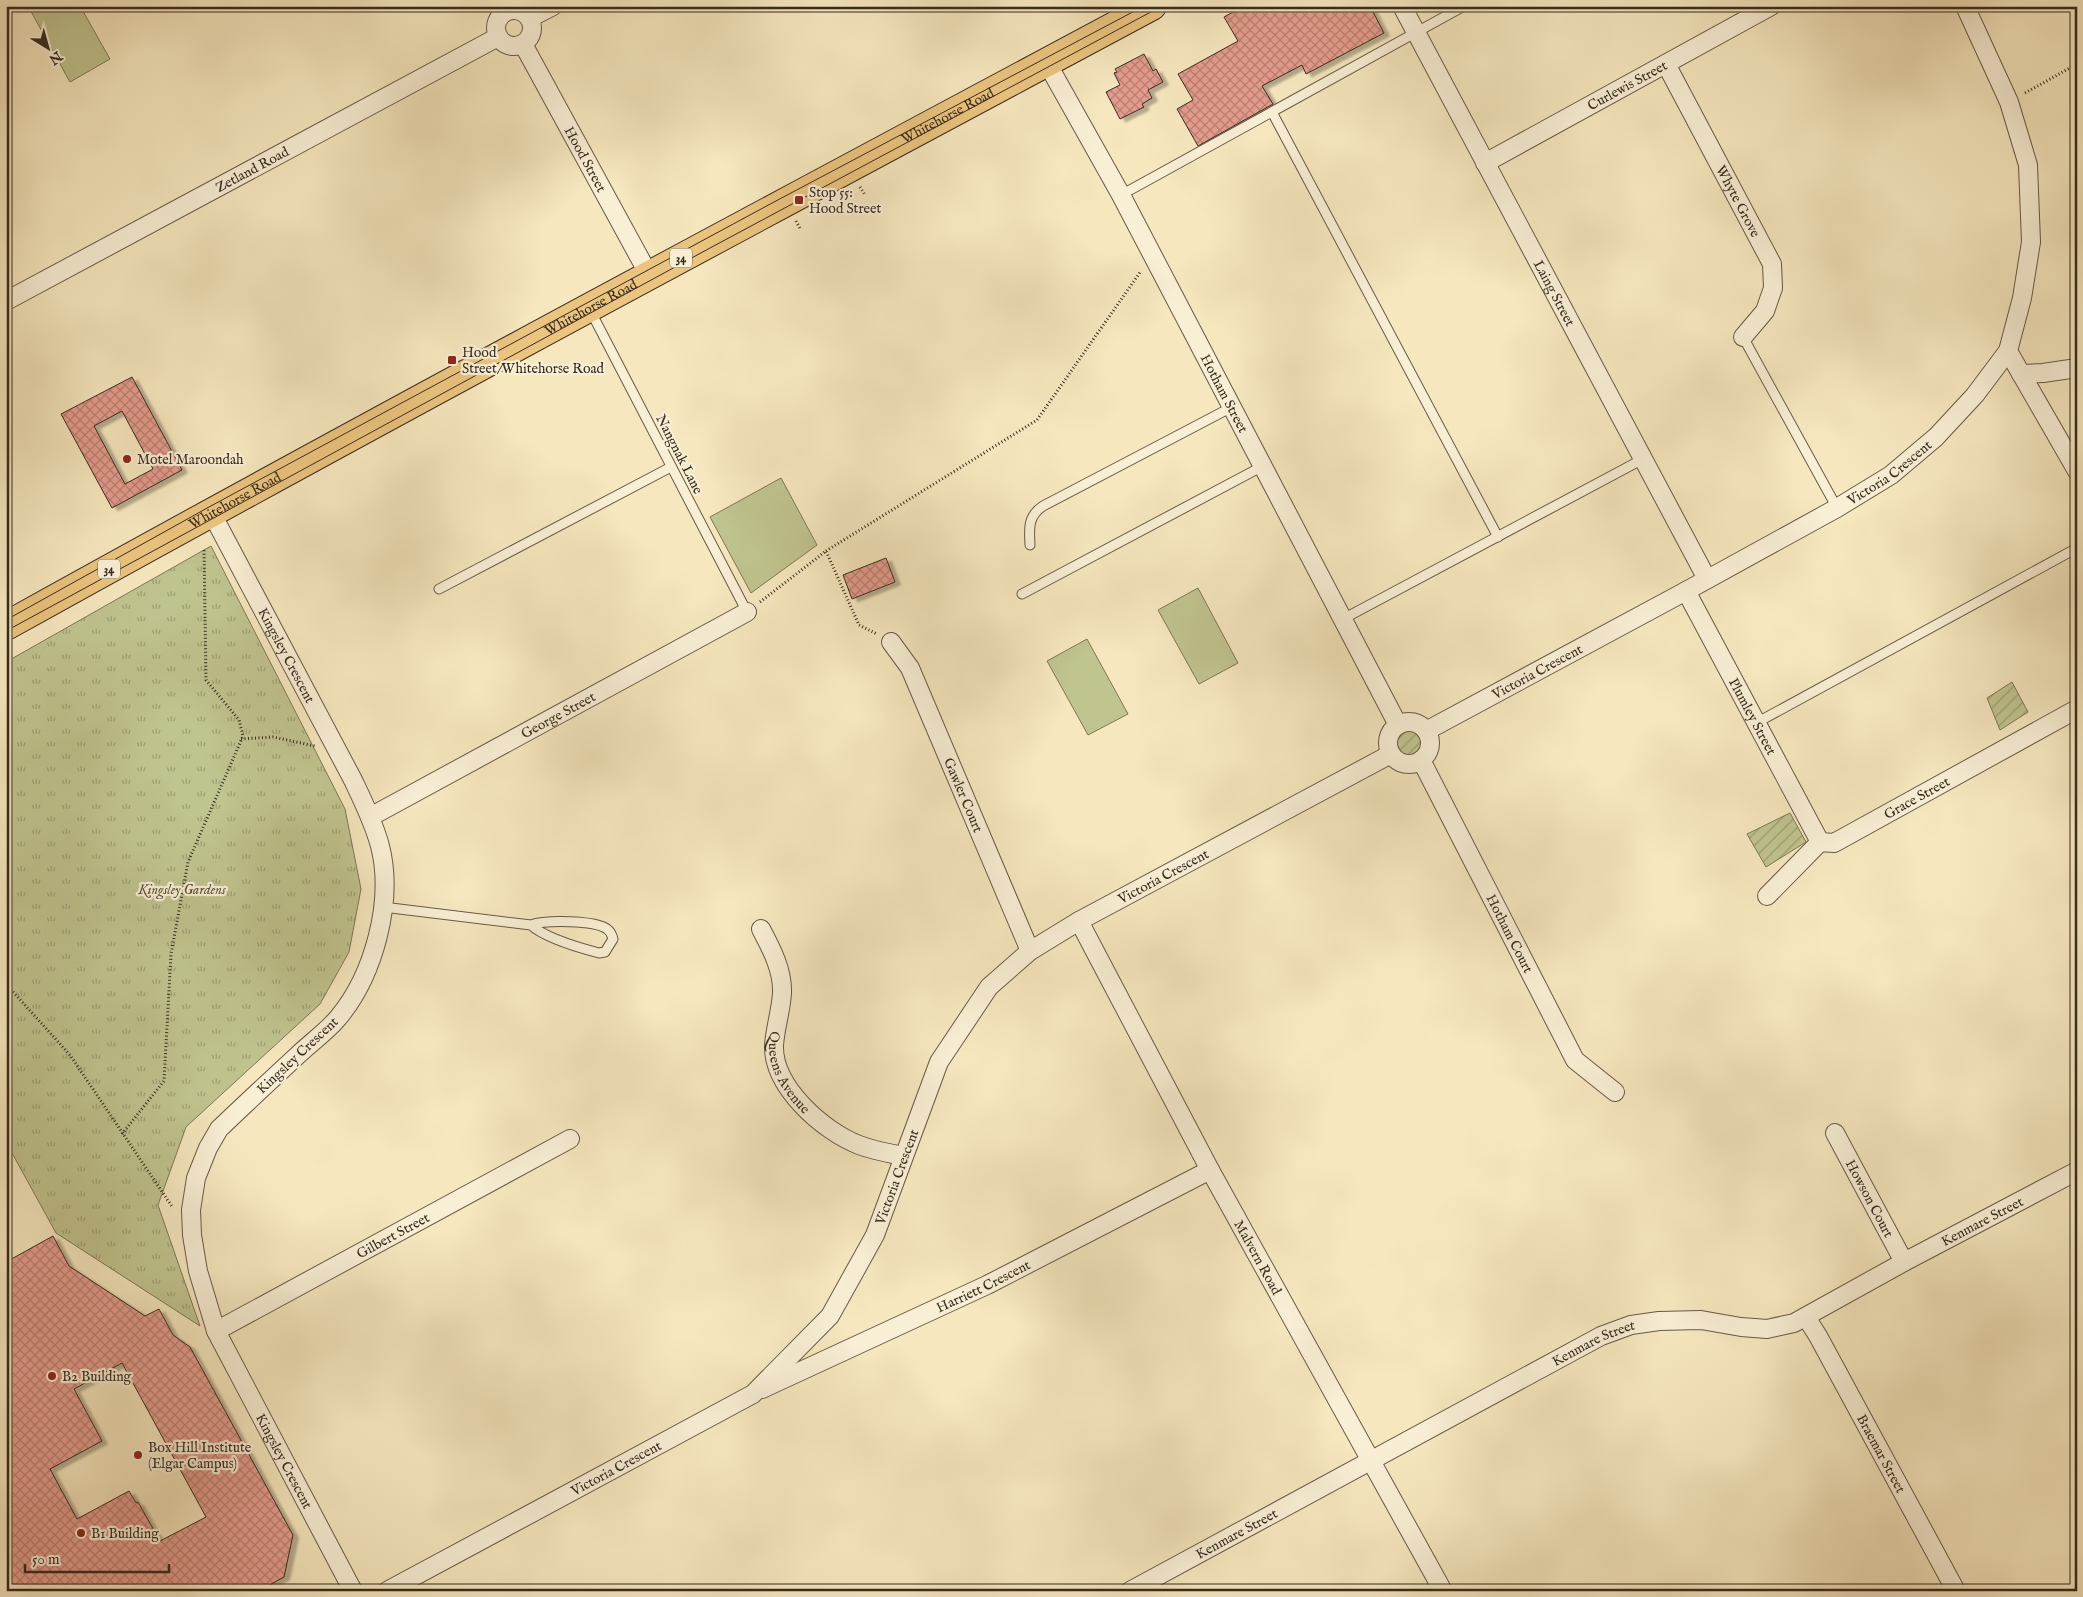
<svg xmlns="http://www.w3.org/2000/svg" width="2083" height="1597" viewBox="0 0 2083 1597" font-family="'IM FELL English',serif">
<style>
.grass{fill:#c0c48f;stroke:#7c7857}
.park{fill:url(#park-tufts);stroke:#7c7857}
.garden{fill:url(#garden-furrows);stroke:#7c7857}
.building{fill:url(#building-cross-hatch);stroke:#372b1f;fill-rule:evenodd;filter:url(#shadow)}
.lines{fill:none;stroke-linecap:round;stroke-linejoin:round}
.service-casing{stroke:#675a47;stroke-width:11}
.minor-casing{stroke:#675a47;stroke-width:20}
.primary-casing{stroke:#372b1f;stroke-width:30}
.path{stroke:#372b1f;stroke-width:3;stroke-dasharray:1 2.5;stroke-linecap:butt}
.service{stroke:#f9efd5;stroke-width:9}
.minor{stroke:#f9efd5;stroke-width:18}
.primary{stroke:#ebc47f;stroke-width:28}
.tram{stroke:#372b1f;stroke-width:1}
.poi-dot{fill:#8f2418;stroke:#f9efd5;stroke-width:2}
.labels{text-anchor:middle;stroke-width:4.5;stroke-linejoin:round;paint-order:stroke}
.shield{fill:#f9efd5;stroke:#716656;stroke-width:1}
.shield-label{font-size:12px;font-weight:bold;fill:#372b1f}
.street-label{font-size:14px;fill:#372b1f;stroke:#f9efd5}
.poi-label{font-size:14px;fill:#372b1f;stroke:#f9efd5;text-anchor:start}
.park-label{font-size:14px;font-style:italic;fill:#59513b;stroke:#f9efd5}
</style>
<defs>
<pattern id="park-tufts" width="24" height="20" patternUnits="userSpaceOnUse" patternTransform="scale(1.25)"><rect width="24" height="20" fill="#c0c48f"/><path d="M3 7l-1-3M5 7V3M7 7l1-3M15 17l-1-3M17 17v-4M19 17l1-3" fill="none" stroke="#9d9f74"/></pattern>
<pattern id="garden-furrows" width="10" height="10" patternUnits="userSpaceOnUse" patternTransform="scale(1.25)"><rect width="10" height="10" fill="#c0c48f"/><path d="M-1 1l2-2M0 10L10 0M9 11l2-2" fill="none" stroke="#9d9f74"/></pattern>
<pattern id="building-cross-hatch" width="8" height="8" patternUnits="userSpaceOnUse" patternTransform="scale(1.25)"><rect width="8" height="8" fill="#e59c8d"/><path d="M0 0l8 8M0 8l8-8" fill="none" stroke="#ba7f73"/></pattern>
<filter id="shadow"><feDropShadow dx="5.5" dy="3" stdDeviation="1" flood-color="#0004"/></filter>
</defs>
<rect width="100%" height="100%" fill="#f6e7be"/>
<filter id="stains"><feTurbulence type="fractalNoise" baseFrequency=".004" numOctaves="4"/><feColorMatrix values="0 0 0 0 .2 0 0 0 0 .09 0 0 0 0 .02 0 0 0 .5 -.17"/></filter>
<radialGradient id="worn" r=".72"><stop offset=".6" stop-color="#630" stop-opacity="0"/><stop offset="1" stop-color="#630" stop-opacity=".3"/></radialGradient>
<g class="grass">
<polygon points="28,6 80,6 110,59 70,82"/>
<polygon points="781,478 817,545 751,593 710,517"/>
<polygon points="1198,588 1238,663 1199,684 1158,610"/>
<polygon points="1087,639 1128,714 1088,735 1047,661"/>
</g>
<polygon class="park" points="211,546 345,809 361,889 349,952 320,1004 186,1127 158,1205 200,1326 56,1233 6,1142 6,662"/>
<g class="garden">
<polygon points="2012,682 2028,712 2000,730 1987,698"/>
<circle cx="1410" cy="743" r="13"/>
<polygon points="1790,813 1806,842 1766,867 1747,834"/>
</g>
<g class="building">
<polygon points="1244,6 1370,6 1384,33 1306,74 1302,65 1262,86 1273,104 1198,146 1177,109 1193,100 1178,74 1238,41 1224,17"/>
<polygon points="1144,54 1153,71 1156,69 1163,82 1148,90 1152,98 1142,104 1144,107 1120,119 1106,92 1120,85 1114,73 1117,72 1115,69"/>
<path d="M132 377 182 470 112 508 61 414ZM122 411 153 469 125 484 94 426Z"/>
<polygon points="886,558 895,582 852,599 843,575"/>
<path d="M53 1236 69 1266 145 1316 159 1309 173 1335 190 1347 293 1535 284 1577 259 1591H6V1262ZM122 1363 206 1517 160 1541 138 1502 136 1503 129 1491 77 1519 50 1469 102 1441 74 1389Z"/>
</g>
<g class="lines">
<defs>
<g id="service">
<polyline points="1272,112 1498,537"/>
<polyline points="1121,195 1464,6"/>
<polyline points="590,310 747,612"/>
<polyline points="1743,337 1837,508"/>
<path d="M1030 545C1029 528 1028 516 1043 506L1232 407"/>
<polyline points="439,589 671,467"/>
<polyline points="1022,594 1263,466"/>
<polyline points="1343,619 1643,459"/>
<polyline points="1756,723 2077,548"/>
<path d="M383 907 531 925C545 920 595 920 607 929 610 931 612 935 613 939L605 952 599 953C580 948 545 938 531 925"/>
</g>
<g id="minor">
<path id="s1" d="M1402 6 1707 579"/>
<circle cx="514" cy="28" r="18"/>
<polyline points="530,18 553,6"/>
<path id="s2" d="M523 44 649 275"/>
<path id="s3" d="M1047 63 1121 195 1398 725"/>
<path id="s4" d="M1666 64 1772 264 1773 288 1765 311 1743 337"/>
<path id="s5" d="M1485 163 1771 6"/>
<path id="s6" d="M6 301 498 37"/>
<polyline points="2008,351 2077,471"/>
<polyline points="2021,374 2043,373 2077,368"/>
<path id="s7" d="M211 512 353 780C363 801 374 823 380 846 394 901 374 975 338 1018 327 1031 312 1042 299 1054 272 1079 245 1104 219 1129L208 1148 196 1178 191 1210 192 1235 198 1271 216 1331 353 1591"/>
<path id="s8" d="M1686 591 1820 842"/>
<path id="s9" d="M891 642 910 668 1030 951"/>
<circle cx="1409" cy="743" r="21"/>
<path id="s10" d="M1426 731 1686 591 1837 508 1891 475 1936 437 1975 395 2008 351 2022 298 2031 242 2028 165 2009 102 1965 6"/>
<path id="s11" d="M1421 760 1575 1060 1615 1092"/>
<path id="s12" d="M370 817 747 612"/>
<path id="s13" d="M1767 896 1820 842 1834 843 2077 709"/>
<path id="s14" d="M1079 921 1210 1170 1443 1591"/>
<path id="s15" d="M761 929C771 948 783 970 782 993 781 1011 775 1028 774 1046 773 1087 823 1131 859 1145 872 1150 888 1153 903 1156"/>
<path id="s16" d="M1835 1133 1904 1262"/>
<path id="s17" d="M1806 1317 1818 1336 1956 1591"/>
<path id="s18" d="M216 1331 570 1139"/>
<path id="s19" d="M762 1389 987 1285 1210 1170"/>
<path id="s20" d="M387 1591 753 1394 830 1316 875 1235 939 1062 989 987 1030 951 1079 921 1391 754"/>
<path id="s21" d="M1130 1591 1601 1336 1631 1325 1659 1321 1701 1320 1741 1327 1767 1329 1794 1323 1904 1262 2077 1171"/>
</g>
<g id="primary">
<path id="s22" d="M6 626C386 415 769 211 1152 6"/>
</g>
</defs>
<use href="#service" class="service-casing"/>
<use href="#minor" class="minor-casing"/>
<use href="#primary" class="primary-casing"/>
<g class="path">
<polyline points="6,15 17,6"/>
<polyline points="2025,93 2077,64"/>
<polyline points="860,187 865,195"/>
<polyline points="796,221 801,230"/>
<polyline points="826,551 1037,420 1141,271"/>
<polyline points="760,602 826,551 859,625 877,634"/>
<polyline points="241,739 273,737 315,746"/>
<polyline points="6,984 70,1055 173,1208"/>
<polyline points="122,1134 164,1081 171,954 188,862 243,736 239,720 206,680 204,548"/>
</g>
<use href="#service" class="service"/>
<use href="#minor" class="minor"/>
<use href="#primary" class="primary"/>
<g class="tram">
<polyline points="6,620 209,507 774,202 1144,6"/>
<polyline points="6,631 710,248 1162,6"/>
</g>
</g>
<g class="poi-dot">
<rect x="794" y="195" width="10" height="10" rx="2.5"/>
<rect x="447" y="355" width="10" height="10" rx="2.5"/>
<circle cx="127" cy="459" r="5"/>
<circle cx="52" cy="1376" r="5"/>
<circle cx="138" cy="1455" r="5"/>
<circle cx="81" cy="1533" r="5"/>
</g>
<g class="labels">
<g class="shield">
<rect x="670" y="248.5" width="22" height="19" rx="4"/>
<rect x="98" y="559.5" width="22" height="19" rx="4"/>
</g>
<g class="shield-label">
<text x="681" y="262">34</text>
<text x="109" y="573">34</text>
</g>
<g class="street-label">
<text dy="5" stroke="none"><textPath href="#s5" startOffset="162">Curlewis Street</textPath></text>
<text dy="5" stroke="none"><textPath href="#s22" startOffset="1071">Whitehorse Road</textPath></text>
<text dy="5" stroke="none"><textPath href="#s2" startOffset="131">Hood Street</textPath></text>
<text dy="5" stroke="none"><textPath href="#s6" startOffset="279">Zetland Road</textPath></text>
<text dy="5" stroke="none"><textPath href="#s4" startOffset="155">Whyte Grove</textPath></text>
<text dy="5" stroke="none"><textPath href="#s1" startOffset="325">Laing Street</textPath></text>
<text dy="5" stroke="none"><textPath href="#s22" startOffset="666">Whitehorse Road</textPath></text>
<text dy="5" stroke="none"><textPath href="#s3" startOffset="375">Hotham Street</textPath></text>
<text transform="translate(680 454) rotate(63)" y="5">Nangnak Lane</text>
<text dy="5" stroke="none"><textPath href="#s10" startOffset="531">Victoria Crescent</textPath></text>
<text dy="5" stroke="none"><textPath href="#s22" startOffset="261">Whitehorse Road</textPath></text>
<text dy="5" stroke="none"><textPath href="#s7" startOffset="162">Kingsley Crescent</textPath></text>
<text dy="5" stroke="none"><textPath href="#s10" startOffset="126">Victoria Crescent</textPath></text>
<text dy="5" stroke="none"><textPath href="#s12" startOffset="214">George Street</textPath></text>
<text dy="5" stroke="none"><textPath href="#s8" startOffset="142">Plumley Street</textPath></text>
<text dy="5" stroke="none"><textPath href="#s9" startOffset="170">Gawler Court</textPath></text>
<text dy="5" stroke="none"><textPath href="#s13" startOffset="184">Grace Street</textPath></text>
<text dy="5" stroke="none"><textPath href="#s20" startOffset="1100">Victoria Crescent</textPath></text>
<text dy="5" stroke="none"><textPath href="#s11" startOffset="195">Hotham Court</textPath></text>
<text transform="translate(297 1055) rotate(-43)" y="5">Kingsley Crescent</text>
<text dy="5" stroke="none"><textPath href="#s15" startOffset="152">Queens Avenue</textPath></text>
<text dy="5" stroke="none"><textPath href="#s20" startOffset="680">Victoria Crescent</textPath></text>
<text dy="5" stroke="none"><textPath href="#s16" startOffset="74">Howson Court</textPath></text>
<text dy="5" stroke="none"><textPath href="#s21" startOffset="946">Kenmare Street</textPath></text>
<text dy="5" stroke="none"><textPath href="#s18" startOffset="201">Gilbert Street</textPath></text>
<text dy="5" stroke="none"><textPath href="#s14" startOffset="381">Malvern Road</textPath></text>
<text dy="5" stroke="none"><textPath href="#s19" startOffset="244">Harriett Crescent</textPath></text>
<text dy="5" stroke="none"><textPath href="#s21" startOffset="526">Kenmare Street</textPath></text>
<text dy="5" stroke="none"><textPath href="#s17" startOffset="156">Braemar Street</textPath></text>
<text dy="5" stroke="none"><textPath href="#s7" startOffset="1078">Kingsley Crescent</textPath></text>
<text dy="5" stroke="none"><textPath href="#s20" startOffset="260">Victoria Crescent</textPath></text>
<text dy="5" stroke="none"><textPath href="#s21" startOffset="121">Kenmare Street</textPath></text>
</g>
<g class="poi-label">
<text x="809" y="197">Stop 55:<tspan x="809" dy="16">Hood Street</tspan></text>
<text x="462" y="357">Hood<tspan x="462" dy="16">Street/Whitehorse Road</tspan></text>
<text x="137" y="464">Motel Maroondah</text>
<text x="62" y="1381">B2 Building</text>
<text x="148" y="1452">Box Hill Institute<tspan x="148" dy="16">(Elgar Campus)</tspan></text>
<text x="91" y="1538">B1 Building</text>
</g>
<g class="park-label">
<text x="182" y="894">Kingsley Gardens</text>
</g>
</g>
<rect width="2083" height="1597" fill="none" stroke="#f6e7be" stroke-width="25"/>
<rect x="8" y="8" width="2068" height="1582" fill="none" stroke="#372b1f" stroke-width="2.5"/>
<rect x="12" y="12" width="2058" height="1572" fill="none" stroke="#372b1f"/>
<g transform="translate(48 48) rotate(143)" stroke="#f9efd5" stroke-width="4" paint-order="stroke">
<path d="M0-4L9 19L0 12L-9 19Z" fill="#372b1f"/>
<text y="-8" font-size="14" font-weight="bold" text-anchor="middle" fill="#372b1f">N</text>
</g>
<path d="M25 1564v8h144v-8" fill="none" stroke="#372b1f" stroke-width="2.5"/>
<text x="32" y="1564" font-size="15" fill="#372b1f" stroke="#f9efd5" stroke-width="4" paint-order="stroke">50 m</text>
<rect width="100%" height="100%" filter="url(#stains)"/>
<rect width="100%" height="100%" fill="url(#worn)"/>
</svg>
